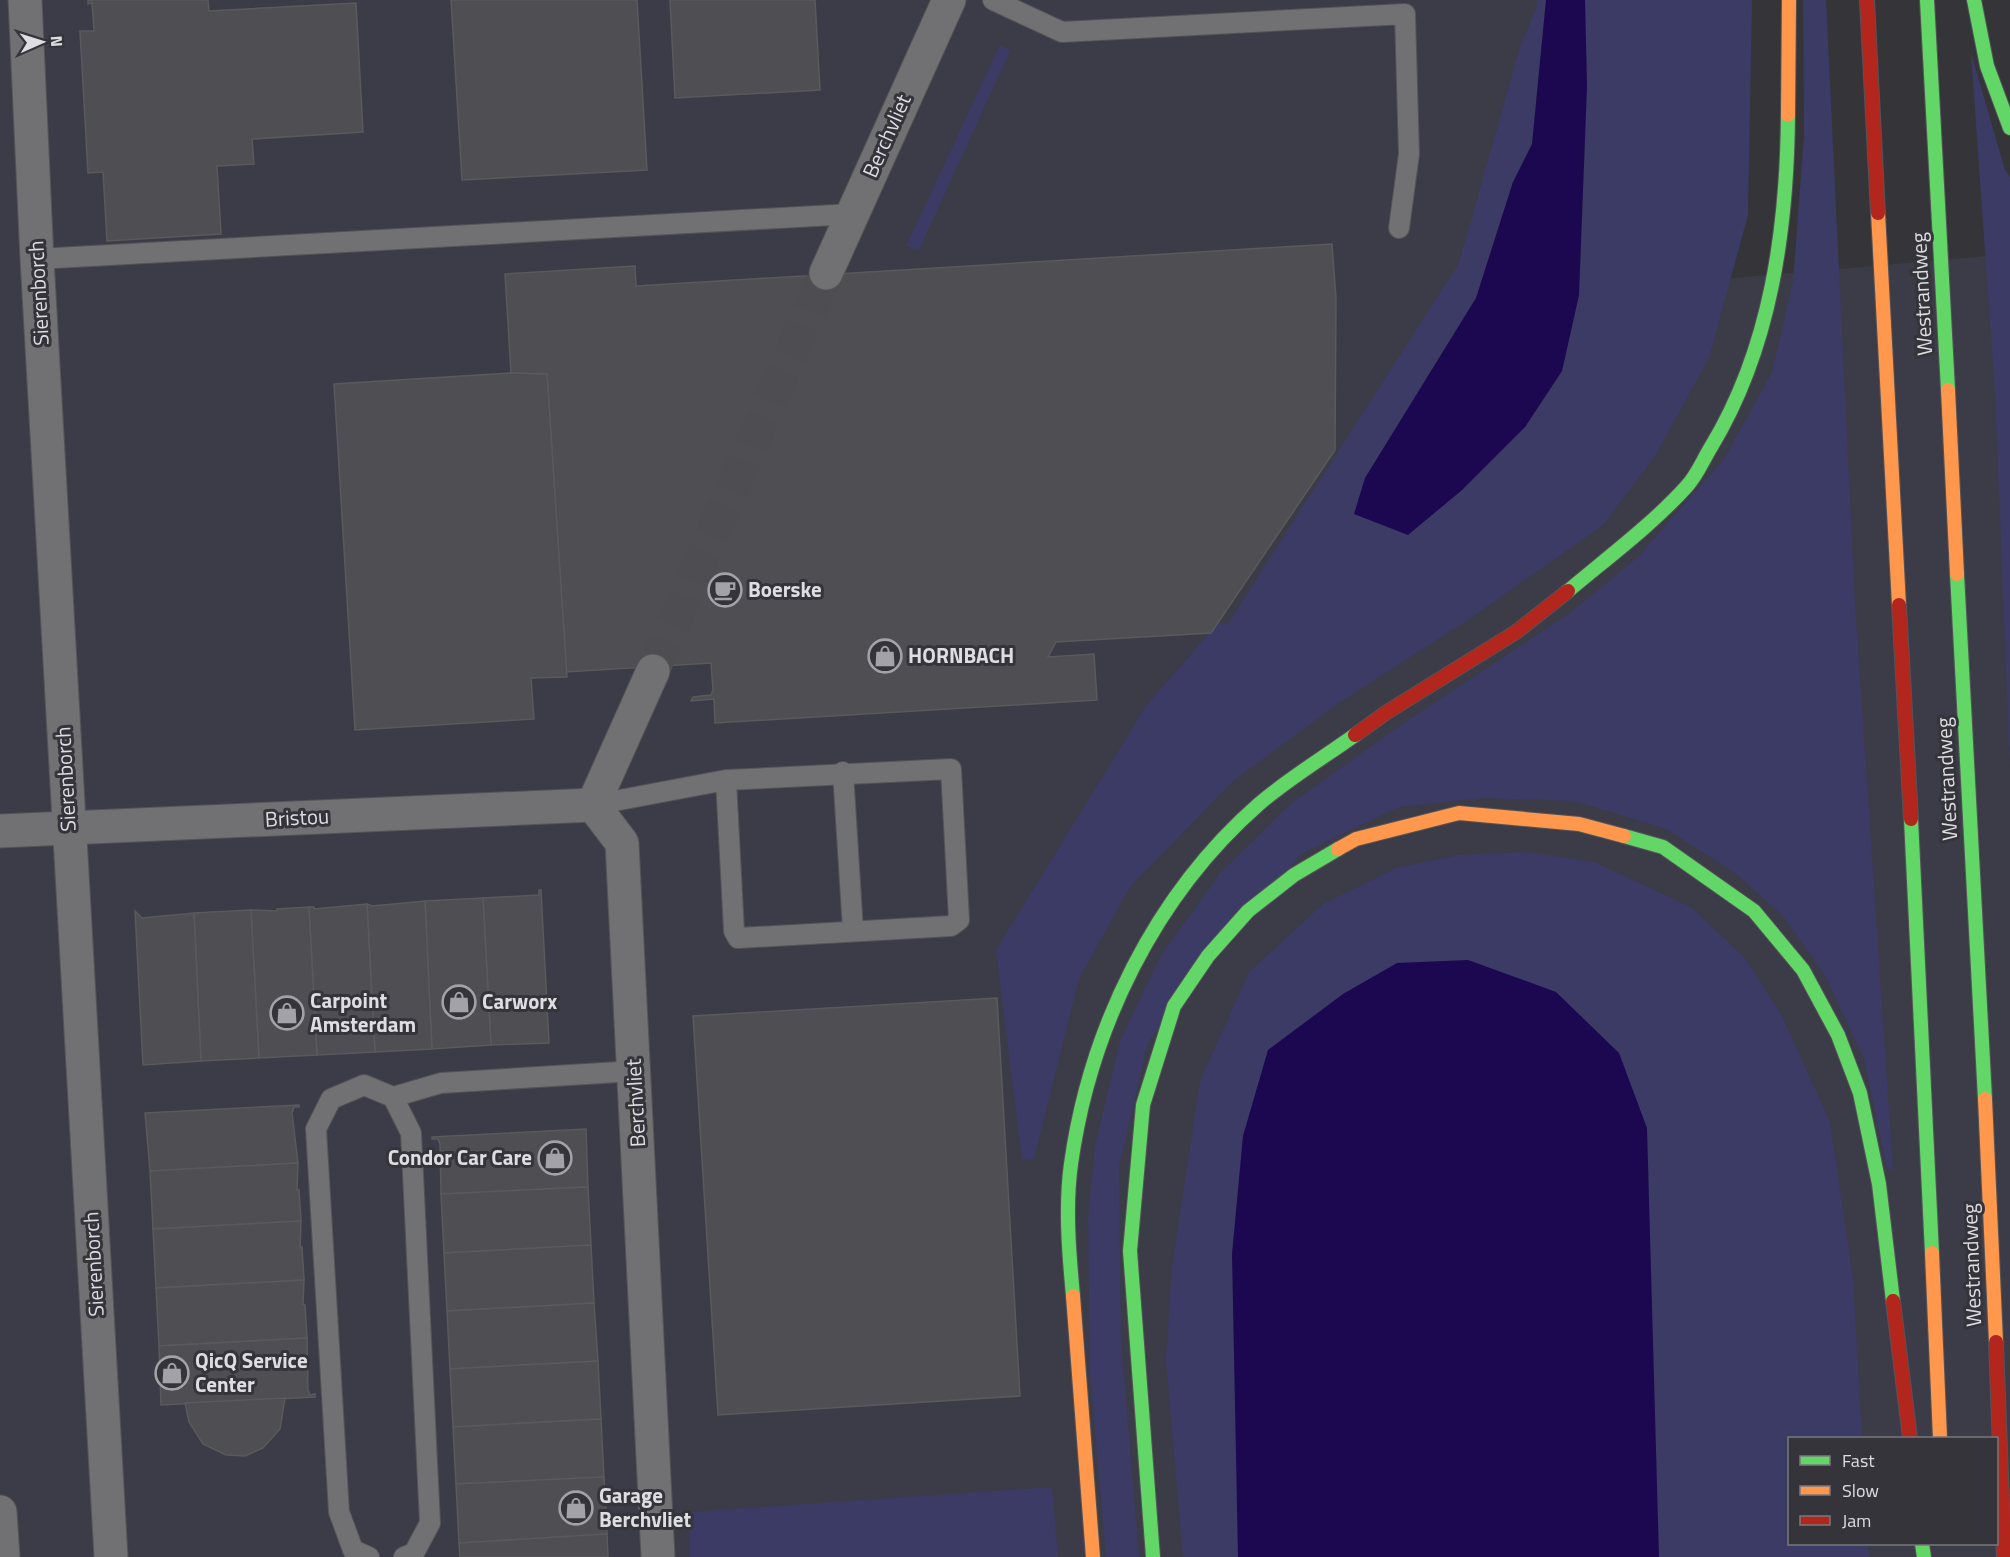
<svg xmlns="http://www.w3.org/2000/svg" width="2010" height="1557" viewBox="0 0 2010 1557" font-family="'Titillium Web',sans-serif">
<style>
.built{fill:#3b3c47;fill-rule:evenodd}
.green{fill:#3b3b65}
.water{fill:#1b0850}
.building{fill:#4f4f53;stroke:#5a5a5d;stroke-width:1.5}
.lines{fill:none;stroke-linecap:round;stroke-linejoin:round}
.street-tunnel{stroke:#4e4e52;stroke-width:33;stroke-dasharray:33 16;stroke-linecap:butt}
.lane-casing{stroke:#545457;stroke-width:22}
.street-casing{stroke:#545457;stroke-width:35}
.fast-casing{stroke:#545457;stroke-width:16}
.slow-casing{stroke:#545457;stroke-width:16}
.jam-casing{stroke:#545457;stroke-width:16}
.lane{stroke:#717174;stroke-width:20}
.street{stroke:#717174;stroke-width:33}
.fast{stroke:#63d668;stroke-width:14}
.slow{stroke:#ff974d;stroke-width:14}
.jam{stroke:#b3261e;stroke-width:14}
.labels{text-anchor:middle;stroke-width:6;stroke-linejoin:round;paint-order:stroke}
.street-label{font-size:21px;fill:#dedee2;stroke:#34343a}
.poi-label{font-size:21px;font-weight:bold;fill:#dedee2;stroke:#34343a;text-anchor:start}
</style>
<rect width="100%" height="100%" fill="#353539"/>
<path class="built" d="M0 0H1620L1654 285 2010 254V1557H0ZM1790 1438H1996V1544H1790Z"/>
<g class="green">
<polygon points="1537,0 1546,0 1532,144 1513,182 1476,298 1365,478 1408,534 1462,490 1525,427 1562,371 1579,295 1587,86 1585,0 1752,0 1748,215 1709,358 1655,456 1602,526 1471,618 1339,703 1233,781 1130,887 1079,979 1034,1159 1022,1160 996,950 1146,706 1219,622 1227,625 1459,263 1520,47 1537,6"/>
<polygon points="1803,0 1826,0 1855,603 1893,1170 1887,1168 1864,1059 1825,975 1783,916 1735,873 1666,829 1575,801 1484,798 1399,807 1301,854 1148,1042 1119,1168 1121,1340 1139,1557 1106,1557 1090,1373 1088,1219 1095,1146 1120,1041 1160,957 1221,872 1289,805 1405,722 1569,614 1638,557 1724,459 1772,372 1793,282 1804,136"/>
<polygon points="1000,45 1010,51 919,250 906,246"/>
<polygon points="1971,53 2005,170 2010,177 2010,770 1995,393"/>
<polygon points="1528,852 1594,862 1691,907 1745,958 1782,1016 1830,1122 1853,1279 1862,1438 1790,1438 1790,1544 1868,1544 1869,1557 1183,1557 1166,1360 1172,1267 1200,1081 1249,972 1323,904 1396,868 1458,855"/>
<polygon points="1052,1487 1058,1557 690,1557 689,1512"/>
</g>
<g class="water">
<polygon points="1546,0 1585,0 1587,86 1579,295 1562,371 1525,427 1462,490 1408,535 1354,514 1365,478 1476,298 1513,182 1532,144"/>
<polygon points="1468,960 1556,992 1619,1053 1647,1128 1659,1557 1238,1557 1232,1254 1243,1136 1268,1050 1343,994 1397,963"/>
</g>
<g class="building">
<polygon points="88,0 208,0 209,11 356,3 363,132 252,139 254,164 217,166 221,234 107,241 103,172 88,173 80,31 94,31 92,3 88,4"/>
<polygon points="451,0 637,0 647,170 462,180"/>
<polygon points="670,0 815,0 820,90 675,98"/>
<polygon points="1332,244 1336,298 1335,450 1211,633 1056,642 1048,657 1094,654 1097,700 715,723 714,699 691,701 693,697 711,695 713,690 711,663 566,672 547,374 511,373 505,274 635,266 636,286"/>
<polygon points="511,373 547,374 567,677 531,678 534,719 355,730 334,384"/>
<polygon points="539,890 541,890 549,1043 491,1045 483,898 539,895"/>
<polygon points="483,898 491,1045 432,1049 425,901"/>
<polygon points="425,901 432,1049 375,1052 367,904 372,906"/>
<polygon points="367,904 375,1052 317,1055 309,907 314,907 314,909"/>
<polygon points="309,907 317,1055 259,1058 251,910 277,911 277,909"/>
<polygon points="251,910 259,1058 201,1061 194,913"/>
<polygon points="135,911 142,918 194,913 201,1061 143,1065"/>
<polygon points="997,998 1020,1396 718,1415 693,1016"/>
<polygon points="299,1105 299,1107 294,1107 292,1113 298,1163 150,1171 145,1113"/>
<polygon points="586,1129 588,1187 441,1194 440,1144 438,1139 432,1139 432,1137"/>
<polygon points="298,1163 297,1190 299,1190 301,1221 153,1229 150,1171"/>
<polygon points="588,1187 591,1245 444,1253 441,1194"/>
<polygon points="301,1221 300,1248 302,1247 304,1280 156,1288 153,1229"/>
<polygon points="591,1245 594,1303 447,1311 444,1253"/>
<polygon points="304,1280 303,1305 305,1305 307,1338 159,1346 156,1288"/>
<polygon points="594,1303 598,1361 450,1369 447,1311"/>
<polygon points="307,1338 308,1390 310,1395 315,1394 315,1397 161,1405 159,1346"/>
<polygon points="598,1361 601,1419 453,1427 450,1369"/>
<polygon points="285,1398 280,1429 263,1448 245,1456 226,1455 203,1444 189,1422 185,1403"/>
<polygon points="601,1419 604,1477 456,1484 453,1427"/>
<polygon points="604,1477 607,1534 459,1543 456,1484"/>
<polygon points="607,1534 608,1557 460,1557 459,1543"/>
</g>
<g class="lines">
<polyline class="street-tunnel" points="653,671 826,273"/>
<defs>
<g id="lane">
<polyline points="993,0 1062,32 1405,14 1409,154 1399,228"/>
<polyline points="37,259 852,214"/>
<polyline points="843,772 853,930"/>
<polyline points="593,805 726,780 951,769 959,920 951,926 738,938 734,931 726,780"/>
<polyline points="393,1097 411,1133 430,1523 414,1553 404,1557"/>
<polyline points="369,1557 353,1550 339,1512 316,1129 331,1099 364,1085 393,1097 441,1083 635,1071"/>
</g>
<g id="street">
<polyline points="25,0 37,259 111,1557"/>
<polyline points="826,273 949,0"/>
<polyline points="653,671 593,805 622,843 658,1557"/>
<polyline points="0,831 593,805"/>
<polyline points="0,1512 3,1557"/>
</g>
<g id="fast">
<polyline points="1927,0 1948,390"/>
<polyline points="1974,0 1987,66 2010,128"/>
<polyline points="1957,574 1985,1099"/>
<path d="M1568 591C1606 559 1654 523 1687 486 1697 475 1703 460 1711 447 1771 348 1787 229 1788 115"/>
<polyline points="1911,819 1932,1253"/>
<polyline points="1624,836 1663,847 1754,911 1803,970 1838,1035 1860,1093 1879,1184 1893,1301"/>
<path d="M1073 1296C1069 1253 1065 1207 1071 1164 1090 1028 1155 895 1259 804 1288 779 1323 758 1355 735"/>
<polyline points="1922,1544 1924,1557"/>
<polyline points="1153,1557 1130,1251 1143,1105 1174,1006 1208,956 1248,911 1294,875 1338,849"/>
</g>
<g id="slow">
<polyline points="1788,115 1789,0"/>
<polyline points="1878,213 1899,605"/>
<polyline points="1948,390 1957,574"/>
<polyline points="1338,849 1356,839 1459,813 1579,824 1624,836"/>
<polyline points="1985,1099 1996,1342"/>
<polyline points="1932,1253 1940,1438"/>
<polyline points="1073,1296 1093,1557"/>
</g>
<g id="jam">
<polyline points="1867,0 1878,213"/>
<polyline points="1899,605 1911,819"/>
<polyline points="1355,735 1387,712 1516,632 1568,591"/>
<polyline points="1893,1301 1910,1438"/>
<polyline points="1996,1342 2004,1557"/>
</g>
</defs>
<use href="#lane" class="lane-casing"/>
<use href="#street" class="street-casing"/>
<use href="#fast" class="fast-casing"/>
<use href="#slow" class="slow-casing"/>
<use href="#jam" class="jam-casing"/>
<use href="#lane" class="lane"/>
<use href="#street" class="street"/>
<use href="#fast" class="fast"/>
<use href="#slow" class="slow"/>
<use href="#jam" class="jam"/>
</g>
<defs>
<symbol id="cafe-ring" viewBox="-11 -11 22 22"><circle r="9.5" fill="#34343a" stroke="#a3a3a7" stroke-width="1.5"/><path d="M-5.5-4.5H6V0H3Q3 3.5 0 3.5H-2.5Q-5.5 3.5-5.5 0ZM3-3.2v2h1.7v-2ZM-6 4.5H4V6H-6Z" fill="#a3a3a7"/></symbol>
<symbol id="shop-ring" viewBox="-11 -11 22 22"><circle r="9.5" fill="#34343a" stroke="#a3a3a7" stroke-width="1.5"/><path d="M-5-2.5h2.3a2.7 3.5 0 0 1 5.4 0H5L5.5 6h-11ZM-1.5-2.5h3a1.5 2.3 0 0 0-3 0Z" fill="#a3a3a7"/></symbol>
</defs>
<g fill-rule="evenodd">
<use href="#cafe-ring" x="706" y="571" width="38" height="38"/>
<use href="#shop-ring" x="866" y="637" width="38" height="38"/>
<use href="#shop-ring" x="440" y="983" width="38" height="38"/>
<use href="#shop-ring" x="268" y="994" width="38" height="38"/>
<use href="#shop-ring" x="536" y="1139" width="38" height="38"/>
<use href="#shop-ring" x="153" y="1354" width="38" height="38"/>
<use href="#shop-ring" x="557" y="1489" width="38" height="38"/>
</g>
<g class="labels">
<g class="street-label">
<text transform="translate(887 136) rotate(-66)" y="7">Berchvliet</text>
<text transform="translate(39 293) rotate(-93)" y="7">Sierenborch</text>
<text transform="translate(1922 294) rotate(-93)" y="7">Westrandweg</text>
<text transform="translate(66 779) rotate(-93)" y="7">Sierenborch</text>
<text transform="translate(1947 779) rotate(-93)" y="7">Westrandweg</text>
<text transform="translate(297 818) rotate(-3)" y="7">Bristou</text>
<text transform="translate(636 1103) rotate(-93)" y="7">Berchvliet</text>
<text transform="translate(94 1264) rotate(-93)" y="7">Sierenborch</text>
<text transform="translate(1972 1265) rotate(-92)" y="7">Westrandweg</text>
</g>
<g class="poi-label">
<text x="748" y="597">Boerske</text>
<text x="908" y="663">HORNBACH</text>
<text x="310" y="1008">Carpoint<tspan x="310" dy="24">Amsterdam</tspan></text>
<text x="482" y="1009">Carworx</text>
<text x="532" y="1165" text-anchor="end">Condor Car Care</text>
<text x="195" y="1368">QicQ Service<tspan x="195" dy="24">Center</tspan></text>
<text x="599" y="1503">Garage<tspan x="599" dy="24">Berchvliet</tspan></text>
</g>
</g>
<rect x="1788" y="1437" width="210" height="108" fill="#34343a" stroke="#78787d" stroke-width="1.5"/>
<rect x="1800" y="1456" width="30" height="9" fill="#63d668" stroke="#78787d" stroke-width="1.5"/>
<text x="1842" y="1467" font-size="18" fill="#dedee2">Fast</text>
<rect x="1800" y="1486" width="30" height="9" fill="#ff974d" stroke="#78787d" stroke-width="1.5"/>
<text x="1842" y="1497" font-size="18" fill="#dedee2">Slow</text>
<rect x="1800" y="1516" width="30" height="9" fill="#b3261e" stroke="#78787d" stroke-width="1.5"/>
<text x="1842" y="1527" font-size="18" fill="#dedee2">Jam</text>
<g transform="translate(42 42) rotate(87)" stroke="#34343a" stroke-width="4.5" paint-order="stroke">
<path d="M0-4.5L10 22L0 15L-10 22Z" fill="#dedee2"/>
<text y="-9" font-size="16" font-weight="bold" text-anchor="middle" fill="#dedee2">N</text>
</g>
</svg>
